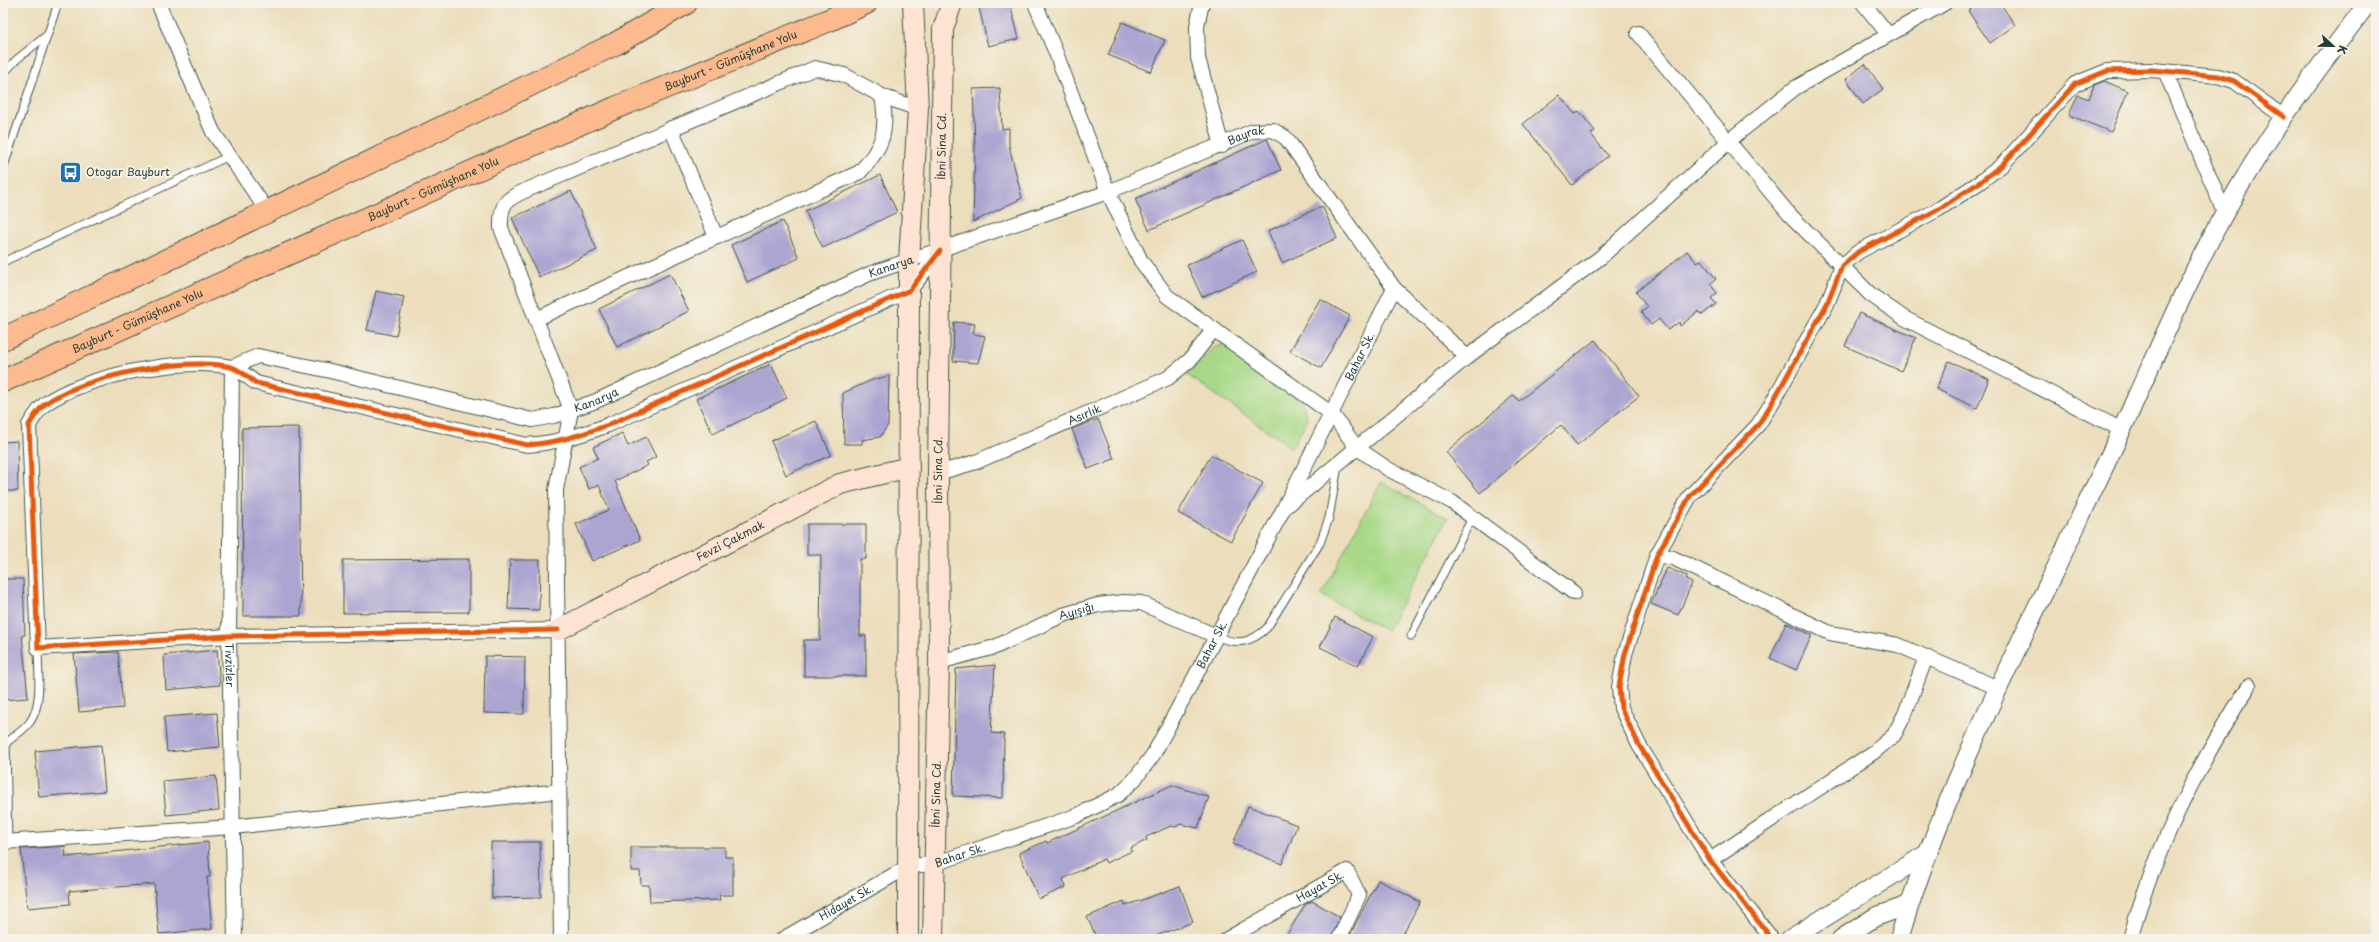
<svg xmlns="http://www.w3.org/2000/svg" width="2379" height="942" viewBox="0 0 2379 942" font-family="'Playpen Sans',sans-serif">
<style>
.green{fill:#a8d887;stroke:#648a5e}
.building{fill:#aca4d1}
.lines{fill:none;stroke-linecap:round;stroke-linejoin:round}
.service-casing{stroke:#3e5548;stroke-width:9}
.minor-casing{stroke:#3e5548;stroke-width:16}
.tertiary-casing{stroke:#3e5548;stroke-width:20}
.secondary-casing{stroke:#3e5548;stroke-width:22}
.trunk-casing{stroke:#3e5548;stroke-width:24}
.service{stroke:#fff;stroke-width:7}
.minor{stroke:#fff;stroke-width:14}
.tertiary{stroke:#fff;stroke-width:18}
.secondary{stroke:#fee3d2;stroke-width:20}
.trunk{stroke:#fcba8e;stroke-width:22}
.cycleway-casing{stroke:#f7f3e8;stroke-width:8}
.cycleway{stroke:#e8590c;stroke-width:5}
.labels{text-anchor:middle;stroke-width:4;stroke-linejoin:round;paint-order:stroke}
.street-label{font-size:11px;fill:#1f3d34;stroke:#f7f3e8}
.poi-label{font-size:11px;fill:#1f3d34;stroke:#f7f3e8;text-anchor:start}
</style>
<rect width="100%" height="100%" fill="#f7f3e8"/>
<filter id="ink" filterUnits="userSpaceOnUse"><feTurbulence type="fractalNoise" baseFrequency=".025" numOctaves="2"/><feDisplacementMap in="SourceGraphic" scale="8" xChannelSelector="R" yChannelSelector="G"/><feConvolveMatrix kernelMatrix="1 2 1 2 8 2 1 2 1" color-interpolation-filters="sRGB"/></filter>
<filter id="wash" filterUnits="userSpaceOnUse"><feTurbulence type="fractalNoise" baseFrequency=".012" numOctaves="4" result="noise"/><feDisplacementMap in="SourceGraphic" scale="16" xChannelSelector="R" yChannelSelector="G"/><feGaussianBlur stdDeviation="0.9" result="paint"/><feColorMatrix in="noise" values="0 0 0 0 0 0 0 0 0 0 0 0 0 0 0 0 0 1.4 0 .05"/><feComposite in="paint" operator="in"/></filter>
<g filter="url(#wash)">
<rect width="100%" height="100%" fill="#ecdebc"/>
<g class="green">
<polygon points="1221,345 1225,345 1301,401 1308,418 1292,448 1186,374 1214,347"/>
<polygon points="1381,482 1448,518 1387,631 1321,595"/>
</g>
<g id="blocks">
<g class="building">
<polygon points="978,3 1010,3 1019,39 988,46"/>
<polygon points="1980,3 2000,3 2015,25 1990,43 1968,11"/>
<polygon points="1122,22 1165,40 1151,72 1108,55"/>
<polygon points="1865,64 1883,89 1863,104 1846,79"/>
<polygon points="2104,81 2128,91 2111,132 2069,115 2078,95 2089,99 2094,85"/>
<polygon points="1000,88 1002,129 1009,128 1009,145 1022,198 973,222 975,147 973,89"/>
<polygon points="1559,95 1575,114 1579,111 1595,131 1591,134 1608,156 1572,185 1523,124"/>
<polygon points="1267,139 1281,170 1149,230 1135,199"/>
<polygon points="880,175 897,212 823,248 805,211"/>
<polygon points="571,191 597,250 539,277 512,218"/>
<polygon points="1322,206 1337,238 1282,263 1268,231"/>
<polygon points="783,221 799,258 747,282 731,245"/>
<polygon points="1242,240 1257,272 1202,297 1187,265"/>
<polygon points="1687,251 1697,263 1701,260 1716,279 1710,284 1717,293 1711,298 1716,304 1702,315 1699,311 1680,326 1679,322 1668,330 1659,319 1651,325 1641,312 1647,307 1636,292"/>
<polygon points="670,274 689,311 617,347 599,309"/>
<polygon points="376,291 404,297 396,336 367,330"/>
<polygon points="1320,299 1350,316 1321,368 1290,351"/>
<polygon points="1859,313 1916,338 1901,371 1845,346"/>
<polygon points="954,322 975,324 973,334 985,336 978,363 953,361"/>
<polygon points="1595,340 1639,396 1577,445 1561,425 1480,493 1446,452 1514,395 1519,401"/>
<polygon points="1949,361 1989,379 1977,408 1936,389"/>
<polygon points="771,364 787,398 713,434 696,399"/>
<polygon points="889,376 888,425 880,437 862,440 862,444 844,444 843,393 872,380"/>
<polygon points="1098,419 1114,459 1088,469 1072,429"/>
<polygon points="816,421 831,455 786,475 771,441"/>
<polygon points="299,427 301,616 243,616 242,428"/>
<polygon points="622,433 628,446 646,437 656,457 646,462 648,465 615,481 640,540 592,561 576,524 609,510 599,485 589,489 579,467 598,458 593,447"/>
<polygon points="17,441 18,491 3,491 3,442"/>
<polygon points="1211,455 1263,483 1231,541 1178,513"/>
<polygon points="807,524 866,524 866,559 860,559 860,636 866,636 866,676 804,676 804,640 820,640 821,555 807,555"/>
<polygon points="469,559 469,612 343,613 343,560"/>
<polygon points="510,560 540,560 539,610 508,609"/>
<polygon points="1667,568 1687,576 1686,580 1692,583 1678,615 1651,604"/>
<polygon points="3,579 23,579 25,635 22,635 28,698 3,700"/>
<polygon points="1335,617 1373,637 1358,666 1320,647"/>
<polygon points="1786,623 1812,635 1796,670 1770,658"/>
<polygon points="217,650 220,685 166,690 164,655"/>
<polygon points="118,652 123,708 79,712 74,654"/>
<polygon points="485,656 525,657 524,714 484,713"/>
<polygon points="995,665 991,733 1004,734 1003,798 953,796 956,669"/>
<polygon points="217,713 220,747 167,752 164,717"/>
<polygon points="101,745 105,791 39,797 35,751"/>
<polygon points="216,776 219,810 166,815 163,781"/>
<polygon points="1172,785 1209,797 1198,828 1180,824 1176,827 1171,826 1146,837 1147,840 1131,848 1132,851 1106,863 1104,859 1063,879 1066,887 1039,899 1019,853 1046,841 1047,843"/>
<polygon points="1248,806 1297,825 1282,864 1233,844"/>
<polygon points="208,842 210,877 207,877 212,929 159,934 154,884 69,891 70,904 27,908 21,849 65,846 66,857"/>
<polygon points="491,842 540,842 541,897 492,898"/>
<polygon points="631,847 725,847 725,857 733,857 733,895 719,895 720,900 650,902 649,885 641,885 640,871 631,871"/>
<polygon points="1378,880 1420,902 1400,939 1348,939"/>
<polygon points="1180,886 1193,922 1148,939 1097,939 1087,917 1124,901 1125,906"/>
<polygon points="1312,901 1340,917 1331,939 1284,939 1305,905"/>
</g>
</g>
</g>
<g filter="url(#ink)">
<use href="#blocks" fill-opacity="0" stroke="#3e5548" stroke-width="1"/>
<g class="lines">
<defs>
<g id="service">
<polyline points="3,74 16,60 47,35"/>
<polyline points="3,169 58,3"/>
<polyline points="3,262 229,156"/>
<path d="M1216 636C1236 645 1250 644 1267 628L1320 543 1329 518 1338 466"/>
<polyline points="1411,636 1472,518"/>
<path d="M8 842 6 743C14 736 23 731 30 722 43 704 38 670 38 648"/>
</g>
<g id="minor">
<polyline points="158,3 213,132 268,212"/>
<polyline points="1035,3 1056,53 1108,192 1141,261 1167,296 1332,414 1357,448 1388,469 1452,502 1574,593"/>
<polyline points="1202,3 1197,26 1198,58 1222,146"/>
<polyline points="1863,3 1888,34"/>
<polyline points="1638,33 1789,214 1871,295 1904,318 2122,430"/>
<polyline points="2165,71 2225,214"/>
<polyline points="671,128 716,237"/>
<path d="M536 319 860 172C884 146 888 130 882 96"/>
<path id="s1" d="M232 367 258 356 326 370 532 420 554 416 596 401 869 274 1108 192 1253 131 1273 130 1286 138 1394 288 1467 357"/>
<path id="s2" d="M232 367 229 636 235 939"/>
<path id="s3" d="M938 473 976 462 1168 378 1190 360 1214 329"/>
<polyline points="1289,504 1467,357 1601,257 1736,135 1795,88 1945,3"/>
<polyline points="1657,555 1673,558 1830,633 1898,645 1998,688"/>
<path d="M558 630 229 636 38 648 29 425C34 417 38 410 45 404 83 376 185 356 231 367 239 369 249 378 256 383L527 445C556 443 581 435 608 425L910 290 940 251"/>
<path id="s4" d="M939 662 995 647 1063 615 1098 605 1124 602 1141 603 1216 636"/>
<polyline points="3,842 233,827 559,791"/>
<polyline points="1710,860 1874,752 1894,735 1905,714 1926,657"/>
<path d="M561 939 556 490 571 410 501 228C500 202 506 199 529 189L815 68 844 75 882 96 918 109"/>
<path id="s5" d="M783 939 909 866 934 864 1076 816 1118 795 1134 780 1153 755 1190 686 1284 508 1394 288"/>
<path id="s6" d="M1227 939 1347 871 1359 895 1339 939"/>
<polyline points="1772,939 1710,860 1639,745 1621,708 1619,687 1625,654 1657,555 1690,496 1758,425 1772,403 1827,304 1842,266 1858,252 1939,209 1980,182 2002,165 2075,84 2107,71 2152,70 2218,76 2234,81 2284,117"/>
<path d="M2130 939C2155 848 2198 764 2249 686"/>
</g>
<g id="tertiary">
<polyline points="1790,939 1928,853"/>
<polyline points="1841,939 1875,917 1909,905"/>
<path d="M1899 939C1942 794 2013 658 2078 522 2097 481 2118 440 2136 398 2168 327 2199 256 2238 189 2276 123 2322 63 2368 3"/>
</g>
<g id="secondary">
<path id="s7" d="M558 630 840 484 909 467"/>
<polyline points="908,939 909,261 918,109 913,3"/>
<path id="s8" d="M933 939 939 662 938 473 943 29 952 3"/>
</g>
<g id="trunk">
<polyline points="3,339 615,44 686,3"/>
<path id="s9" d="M3 381 615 108 827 21 866 3"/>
</g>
</defs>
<use href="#service" class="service-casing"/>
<use href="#minor" class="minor-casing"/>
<use href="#tertiary" class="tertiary-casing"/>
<use href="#secondary" class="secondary-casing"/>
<use href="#trunk" class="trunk-casing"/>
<use href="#service" class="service"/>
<use href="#minor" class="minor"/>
<use href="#tertiary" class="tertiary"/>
<use href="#secondary" class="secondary"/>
<use href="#trunk" class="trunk"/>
<defs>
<g id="cycleway">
<path d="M558 630 229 636 38 648 29 425C34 417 38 410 45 404 83 376 185 356 231 367 239 369 249 378 256 383L527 445C556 443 581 435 608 425L910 290 940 251"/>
<polyline points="1772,939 1710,860 1639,745 1621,708 1619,687 1625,654 1657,555 1690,496 1758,425 1772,403 1827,304 1842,266 1858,252 1939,209 1980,182 2002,165 2075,84 2107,71 2152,70 2218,76 2234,81 2284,117"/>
</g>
</defs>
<use href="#cycleway" class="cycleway-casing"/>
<use href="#cycleway" class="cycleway"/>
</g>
</g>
<defs>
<symbol id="bus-square" viewBox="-11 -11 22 22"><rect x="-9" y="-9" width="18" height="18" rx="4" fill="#1f6fb2" stroke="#f7f3e8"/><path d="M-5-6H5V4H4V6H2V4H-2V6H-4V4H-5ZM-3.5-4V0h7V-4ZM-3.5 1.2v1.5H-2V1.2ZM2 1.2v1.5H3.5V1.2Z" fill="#fff"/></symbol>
</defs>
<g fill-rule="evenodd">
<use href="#bus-square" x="58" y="160" width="25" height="25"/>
</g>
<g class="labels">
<g class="street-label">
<text dy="4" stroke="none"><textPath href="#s9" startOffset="795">Bayburt - Gümüşhane Yolu</textPath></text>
<text dy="4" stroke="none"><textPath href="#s1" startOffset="1080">Bayrak</textPath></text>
<text dy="4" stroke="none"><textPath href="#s8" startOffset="793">İbni Sina Cd.</textPath></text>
<text dy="4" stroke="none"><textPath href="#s9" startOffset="471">Bayburt - Gümüşhane Yolu</textPath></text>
<text dy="4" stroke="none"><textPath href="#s1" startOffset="701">Kanarya</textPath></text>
<text dy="4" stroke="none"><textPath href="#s9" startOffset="147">Bayburt - Gümüşhane Yolu</textPath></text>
<text dy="4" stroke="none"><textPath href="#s5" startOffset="870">Bahar Sk.</textPath></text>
<text dy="4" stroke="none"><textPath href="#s1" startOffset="377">Kanarya</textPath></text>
<text dy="4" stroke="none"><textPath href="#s3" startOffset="158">Asırlık</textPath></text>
<text dy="4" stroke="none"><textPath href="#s8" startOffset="469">İbni Sina Cd.</textPath></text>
<text dy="4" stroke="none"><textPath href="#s7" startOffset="194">Fevzi Çakmak</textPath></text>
<text dy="4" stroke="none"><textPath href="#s4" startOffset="147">Ayışığı</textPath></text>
<text dy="4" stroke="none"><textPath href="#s5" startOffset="546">Bahar Sk.</textPath></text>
<text dy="4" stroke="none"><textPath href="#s2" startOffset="298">Tivzizler</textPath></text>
<text dy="4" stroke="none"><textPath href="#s8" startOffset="145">İbni Sina Cd.</textPath></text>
<text dy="4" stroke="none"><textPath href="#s5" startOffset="198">Bahar Sk.</textPath></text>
<text dy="4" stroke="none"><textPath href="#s6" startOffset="107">Hayat Sk.</textPath></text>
<text dy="4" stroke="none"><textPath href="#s5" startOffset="73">Hidayet Sk.</textPath></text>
</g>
<g class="poi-label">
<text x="86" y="176">Otogar Bayburt</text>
</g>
</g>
<rect width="2379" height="942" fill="none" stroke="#f7f3e8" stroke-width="16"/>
<g transform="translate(2333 46) rotate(112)" stroke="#f7f3e8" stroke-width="3" paint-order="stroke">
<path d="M0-3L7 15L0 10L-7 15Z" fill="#1f3d34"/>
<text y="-6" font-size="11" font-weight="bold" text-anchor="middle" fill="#1f3d34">K</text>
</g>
</svg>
